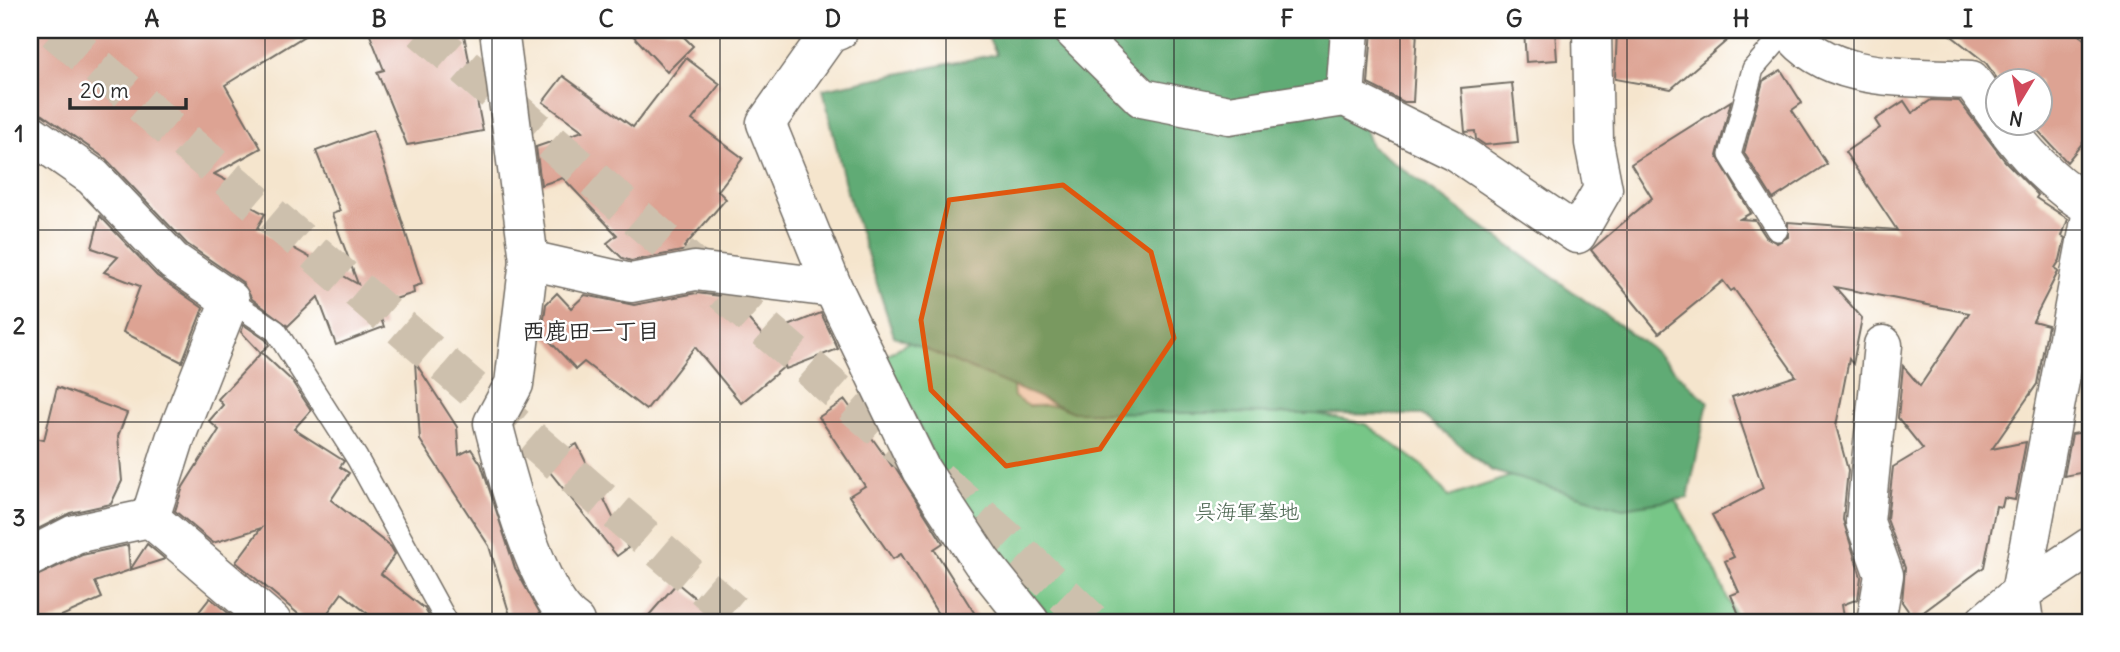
<svg xmlns="http://www.w3.org/2000/svg" width="2120" height="652" viewBox="0 0 2120 652" font-family="Delius,'Klee One',sans-serif">
<style>
.green{fill:#77c687;stroke:#517859;stroke-width:2}
.forest{fill:#61ab74;stroke:#466b50;stroke-width:2}
.building{fill:#dda393}
.lines{fill:none;stroke-linecap:round;stroke-linejoin:round}
.highway-tunnel{stroke:#cdc0ad;stroke-width:38;stroke-dasharray:38 19;stroke-linecap:butt}
.lane-casing{stroke:#726c64;stroke-width:24}
.street-casing{stroke:#726c64;stroke-width:41}
.secondary-casing{stroke:#726c64;stroke-width:41}
.lane{stroke:#fff;stroke-width:21}
.street{stroke:#fff;stroke-width:38}
.secondary{stroke:#fff;stroke-width:38}
.marked{fill:#df570e;fill-opacity:0.2;stroke:#df570e;stroke-width:5;stroke-linejoin:round}
.grid{fill:none;stroke:#2b2b2b;stroke-width:2;stroke-opacity:0.55}
.labels{text-anchor:middle;stroke-width:5;stroke-linejoin:round;paint-order:stroke}
.park-label{font-size:21px;fill:#46614b;stroke:#fff}
.neighbourhood-label{font-size:23px;font-weight:bold;fill:#2b2b2b;stroke:#fff}
.neatline{fill:none;stroke:#2b2b2b;stroke-width:2.5}
.grid-label{font-size:23px;text-anchor:middle;font-weight:bold;fill:#2b2b2b}
</style>
<rect width="100%" height="100%" fill="#fff"/>
<filter id="ink" filterUnits="userSpaceOnUse"><feTurbulence type="fractalNoise" baseFrequency=".0143" numOctaves="2"/><feDisplacementMap in="SourceGraphic" scale="14" xChannelSelector="R" yChannelSelector="G"/><feConvolveMatrix kernelMatrix="1 2 1 2 8 2 1 2 1" color-interpolation-filters="sRGB"/></filter>
<filter id="wash" filterUnits="userSpaceOnUse"><feTurbulence type="fractalNoise" baseFrequency=".00686" numOctaves="4" result="noise"/><feDisplacementMap in="SourceGraphic" scale="28" xChannelSelector="R" yChannelSelector="G"/><feGaussianBlur stdDeviation="1.57" result="paint"/><feColorMatrix in="noise" values="0 0 0 0 0 0 0 0 0 0 0 0 0 0 0 0 0 1.4 0 .05"/><feComposite in="paint" operator="in"/></filter>
<g filter="url(#wash)">
<rect width="100%" height="100%" fill="#f5e5cd"/>
<polygon class="green" points="1004,295 1014,397 1029,406 1257,402 1365,424 1422,465 1449,497 1538,467 1675,499 1714,568 1738,622 1054,622 957,505 885,356 930,330"/>
<polygon class="forest" points="984,30 1329,30 1371,146 1651,348 1708,402 1688,498 1623,508 1492,471 1422,415 1073,412 894,336 846,189 823,89 997,54"/>
<g id="blocks">
<g class="building">
<polygon points="30,30 314,30 225,85 261,148 214,174 250,193 244,203 265,214 257,228 358,284 332,214 340,211 316,151 373,130 422,284 413,287 414,293 376,305 384,327 336,345 318,297 288,326 252,299 242,282 187,244 106,159 43,115 30,111"/>
<polygon points="368,30 463,30 483,131 407,145 377,72 384,70"/>
<polygon points="628,30 677,30 693,46 667,72"/>
<polygon points="1372,30 1417,30 1413,102 1404,102 1368,84"/>
<polygon points="1524,30 1555,30 1557,60 1526,62"/>
<polygon points="1617,30 1739,30 1671,89 1615,79"/>
<polygon points="1944,30 2073,30 2090,44 2090,134 2067,162 2030,122 2040,122 2040,80 1998,80 1986,63"/>
<polygon points="686,58 720,84 692,120 743,158 718,191 726,199 684,247 687,250 631,261 622,258 607,243 617,235 563,178 541,185 536,147 583,131 543,102 563,76 633,127"/>
<polygon points="1781,70 1802,103 1792,110 1827,164 1773,199 1744,153 1763,81"/>
<polygon points="1512,83 1518,142 1485,145 1476,139 1475,131 1465,132 1461,88"/>
<polygon points="1931,100 1959,101 2005,161 2038,195 2036,198 2068,219 2062,236 2065,238 2060,260 2055,268 2058,272 2033,321 2048,325 2037,384 1992,449 2026,442 2015,500 2004,498 2002,507 1996,506 1984,567 1914,619 1902,602 1905,568 1887,519 1893,467 1923,449 1898,418 1903,366 1920,386 1969,313 1835,287 1862,318 1853,364 1849,359 1836,426 1848,470 1843,520 1861,577 1858,599 1842,605 1845,622 1742,622 1731,595 1739,592 1725,561 1734,557 1712,515 1763,488 1732,397 1796,376 1734,289 1731,291 1723,281 1659,333 1591,250 1652,198 1631,164 1731,101 1717,156 1751,213 1740,219 1755,220 1766,237 1777,243 1788,237 1788,222 1897,230 1845,152 1880,128 1875,120 1904,101 1912,113"/>
<polygon points="100,216 157,276 203,308 182,362 123,332 140,286 104,272 118,257 92,248"/>
<polygon points="557,293 571,308 585,295 634,305 696,293 729,297 763,336 821,313 838,349 786,369 785,366 741,403 695,347 646,410 584,362 576,369 542,333 546,304"/>
<polygon points="244,325 266,340 269,345 261,352 291,380 311,410 294,429 344,461 340,467 349,473 331,500 391,547 395,554 381,574 425,609 432,622 378,622 342,593 321,622 308,622 236,562 261,528 213,543 175,511 183,487 219,430 209,421 223,405 218,399 261,353 241,332"/>
<polygon points="415,362 457,427 459,455 471,449 481,464 515,568 545,622 512,622 489,546 420,440"/>
<polygon points="57,387 127,413 118,436 122,481 111,504 70,513 30,533 30,437 44,440"/>
<polygon points="845,400 892,466 894,465 943,543 934,549 980,622 943,622 901,554 893,559 849,496 865,486 819,417"/>
<polygon points="2090,431 2090,471 2064,476 2072,434"/>
<polygon points="577,444 628,548 617,556 542,462"/>
<polygon points="147,544 165,559 130,570"/>
<polygon points="128,545 130,570 95,582 102,598 48,622 30,622 30,579 82,555"/>
<polygon points="677,583 724,622 643,622"/>
<polygon points="210,598 239,622 191,622"/>
</g>
</g>
</g>
<g filter="url(#ink)">
<use href="#blocks" fill-opacity="0" stroke="#726c64" stroke-width="2"/>
<g class="lines">
<g class="highway-tunnel">
<polyline points="55,30 744,622"/>
<polyline points="422,30 1003,536 1092,622"/>
</g>
<defs>
<g id="lane">
<polyline points="1777,230 1730,155 1753,69 1787,30"/>
<polyline points="230,300 276,331 357,458 447,622"/>
</g>
<g id="street">
<path d="M499 30 529 260 514 384 493 423C505 470 537 596 575 622"/>
<polyline points="839,30 829,34 766,123 833,288 921,470 982,562 1030,622"/>
<polyline points="1073,30 1142,98 1229,115 1345,97 1455,151 1577,234 1603,189 1594,143 1592,30"/>
<path d="M1789 30C1829 84 1910 76 1971 80L1997 116"/>
<polyline points="1345,97 1350,30"/>
<path d="M2002 122C2027 156 2054 185 2090 206"/>
<polyline points="30,133 93,177 173,261 230,300 175,439 150,518"/>
<polyline points="529,260 631,283 695,271 833,288"/>
<polyline points="150,518 272,622"/>
<polyline points="30,557 75,534 150,518"/>
<polyline points="1876,622 1884,575 1865,522 1883,345"/>
<polyline points="2024,622 2020,593 2090,221"/>
</g>
<polyline id="secondary" points="1985,622 2020,593 2090,547"/>
</defs>
<use href="#lane" class="lane-casing"/>
<use href="#street" class="street-casing"/>
<use href="#secondary" class="secondary-casing"/>
<use href="#lane" class="lane"/>
<use href="#street" class="street"/>
<use href="#secondary" class="secondary"/>
</g>
</g>
<path class="marked" d="M1063 185 1151 252 1174 338 1100 449 1006 466 931 390 921 320 949 200Z"/>
<path class="grid" d="M265 30V622M492 30V622M720 30V622M946 30V622M1174 30V622M1400 30V622M1627 30V622M1854 30V622M30 230H2090M30 422H2090"/>
<g class="labels">
<g class="park-label">
<text x="1247" y="519">呉海軍墓地</text>
</g>
<g class="neighbourhood-label">
<text x="591" y="339">西鹿田一丁目</text>
</g>
</g>
<rect width="2120" height="652" fill="none" stroke="#fff" stroke-width="77"/>
<g transform="translate(2019 102) rotate(190)"><circle r="33" fill="#ffffff" stroke="#aaaaaa" stroke-width="2"/>
<path d="M0-5L12 26L0 18L-12 26Z" fill="#d1495b"/>
<text y="-10" font-size="19" font-weight="bold" text-anchor="middle" fill="#2b2b2b">N</text>
</g>
<path d="M70 98v10h116v-10" fill="none" stroke="#2b2b2b" stroke-width="3.5"/>
<text x="80" y="98" font-size="21" fill="#2b2b2b" stroke="#ffffff" stroke-width="5" paint-order="stroke">20 m</text>
<rect x="38" y="38" width="2044" height="576" class="neatline"/>
<g class="grid-label">
<text x="152" y="27">A</text>
<text x="379" y="27">B</text>
<text x="606" y="27">C</text>
<text x="833" y="27">D</text>
<text x="1060" y="27">E</text>
<text x="1287" y="27">F</text>
<text x="1514" y="27">G</text>
<text x="1741" y="27">H</text>
<text x="1968" y="27">I</text>
<text x="19" y="142">1</text>
<text x="19" y="334">2</text>
<text x="19" y="526">3</text>
</g>
</svg>
